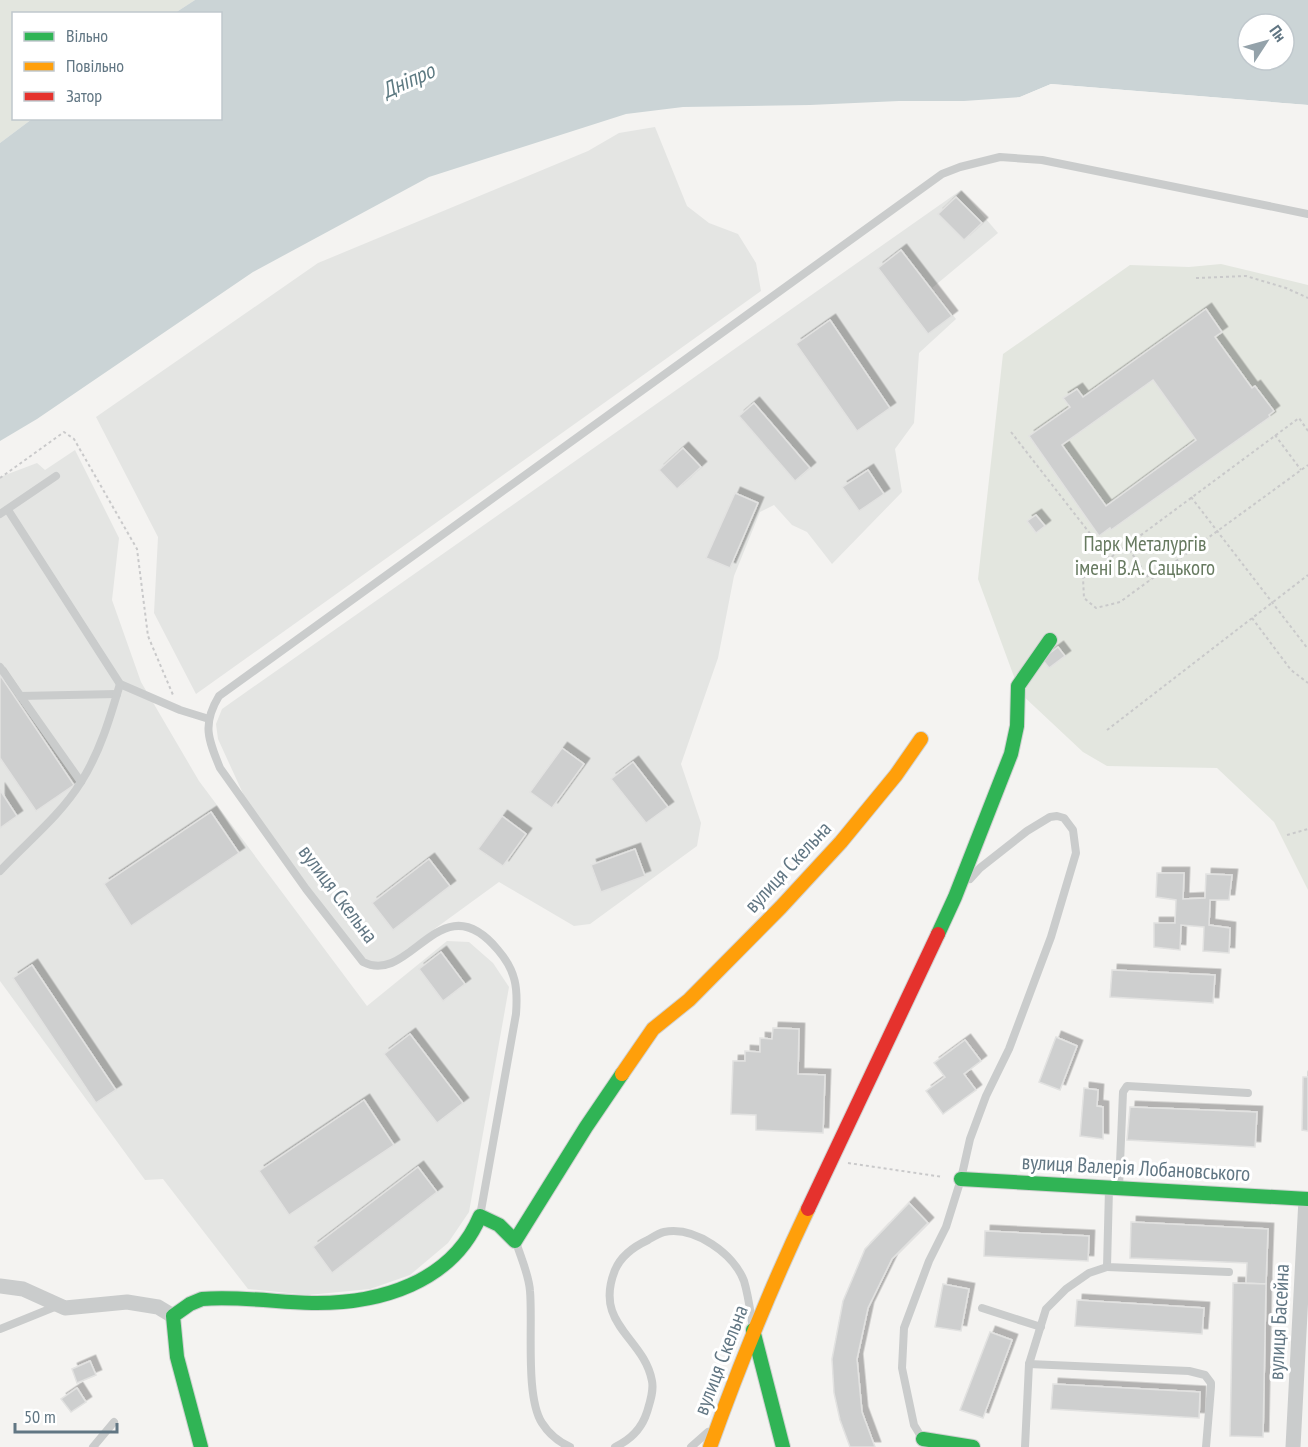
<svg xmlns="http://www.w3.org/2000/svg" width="1308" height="1447" viewBox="0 0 1308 1447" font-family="'PT Sans Narrow',sans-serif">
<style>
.built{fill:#e4e5e3}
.green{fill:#e3e6df}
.water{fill:#cbd4d6;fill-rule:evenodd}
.pier{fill:#f4f3f1}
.building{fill:#cecfcf;stroke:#e2e2e1;stroke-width:1.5;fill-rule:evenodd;filter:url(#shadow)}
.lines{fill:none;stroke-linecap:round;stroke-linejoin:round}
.fast-casing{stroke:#d0d1d1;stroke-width:16}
.slow-casing{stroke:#d0d1d1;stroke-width:16}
.jam-casing{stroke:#d0d1d1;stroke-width:16}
.path{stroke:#c9c9ca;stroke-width:2;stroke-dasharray:3 3;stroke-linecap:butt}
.lane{stroke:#cacccc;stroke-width:8}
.street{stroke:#cacccc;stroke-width:15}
.fast{stroke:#30b455;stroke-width:14}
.slow{stroke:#ff9f0a;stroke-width:14}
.jam{stroke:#e5322d;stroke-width:14}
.labels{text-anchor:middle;stroke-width:6;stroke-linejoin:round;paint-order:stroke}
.park-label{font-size:21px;fill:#677a60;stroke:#fff}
.street-label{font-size:21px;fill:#617683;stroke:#fff}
.water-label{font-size:22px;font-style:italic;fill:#5c7981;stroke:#fff}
</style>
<defs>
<filter id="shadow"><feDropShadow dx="5.5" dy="-5.5" stdDeviation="0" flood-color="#0004"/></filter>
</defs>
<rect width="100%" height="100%" fill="#f4f3f1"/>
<g class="built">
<polygon points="655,127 687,206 709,223 738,234 756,263 761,291 196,694 154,613 158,537 96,417 318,263 588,151 619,133"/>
<polygon points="961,190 998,233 932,288 956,319 919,353 914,423 895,449 902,492 832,564 807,532 792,525 774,505 760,512 734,576 718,658 681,764 701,823 697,846 590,924 574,926 499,882 385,965 366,966 251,811 218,739 216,724 222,709"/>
<polygon points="75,450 119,538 112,600 141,682 199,781 367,1006 447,941 469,942 493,963 509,987 469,1212 448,1243 410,1275 370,1289 308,1295 248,1289 163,1179 145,1180 0,981 0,477 37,463 45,470"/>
</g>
<g class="green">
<polygon points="0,0 195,0 175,13 14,14 14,118 32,119 0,143"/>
<polygon points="1221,264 1308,285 1308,890 1274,822 1217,768 1107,766 1083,752 1020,693 978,579 1003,354 1130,265 1189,267"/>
</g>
<path class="water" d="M195 0H1308V105L1051 84 1020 97 964 101H899L810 105 683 107 626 114 429 177 253 272 37 419 0 441V143L32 119 220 118V14L175 13ZM1248 24H1284V60H1248Z"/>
<polygon class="pier" points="1051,84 1308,105 1308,108 1051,87 1019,100 1020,97"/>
<g class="building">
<polygon points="956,197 982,223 964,240 938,214"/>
<polygon points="901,250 952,316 928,334 878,268"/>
<path d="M1206 309 1222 332 1215 337 1252 388 1255 386 1274 411 1269 415 1270 417 1111 530 1110 528 1099 536 1029 436 1070 407 1063 398 1077 389 1083 397ZM1153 380 1196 440 1106 506 1062 445Z"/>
<polygon points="830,320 890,408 857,431 796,344"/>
<polygon points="754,403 810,468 795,481 739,416"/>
<polygon points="683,448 701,467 677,489 659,470"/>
<polygon points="868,470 884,494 859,511 842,487"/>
<polygon points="735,493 758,503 730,568 706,558"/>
<polygon points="1036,515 1045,526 1036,533 1027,521"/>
<polygon points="1058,647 1065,656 1049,668 1042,659"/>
<polygon points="0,675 74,785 36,811 0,758"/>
<polygon points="562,748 584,764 552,808 530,792"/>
<polygon points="633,762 668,807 646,823 611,779"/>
<polygon points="0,790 17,816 0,828"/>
<polygon points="211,812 239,853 131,926 104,884"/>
<polygon points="502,816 526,834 503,866 478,849"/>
<polygon points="635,849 645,876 601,892 591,865"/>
<polygon points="429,859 450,886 393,930 372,903"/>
<polygon points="1157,873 1184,873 1183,899 1205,898 1206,874 1232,875 1229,900 1210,900 1209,925 1230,928 1229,953 1203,951 1204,927 1181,925 1180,950 1154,947 1154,923 1175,923 1176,900 1156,897"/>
<polygon points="441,952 465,984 443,1001 419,969"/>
<polygon points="32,965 116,1090 96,1103 13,978"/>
<polygon points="1112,970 1215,975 1213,1003 1110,997"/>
<polygon points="773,1028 799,1029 798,1074 825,1075 823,1133 756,1130 756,1115 731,1114 733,1061 745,1061 745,1051 760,1052 760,1038 772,1039"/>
<polygon points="410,1034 463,1103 437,1123 384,1054"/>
<polygon points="1056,1037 1077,1046 1060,1090 1039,1082"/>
<polygon points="965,1040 981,1061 964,1074 976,1090 943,1114 926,1091 945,1077 934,1063"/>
<polygon points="1303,1077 1308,1077 1308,1131 1302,1130"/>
<polygon points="1084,1088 1098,1090 1097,1106 1103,1107 1103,1139 1080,1136"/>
<polygon points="364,1100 394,1145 289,1215 259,1171"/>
<polygon points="1130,1107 1257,1112 1255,1147 1127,1140"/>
<polygon points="418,1167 437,1192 332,1273 313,1247"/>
<polygon points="909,1203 928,1223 892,1259 868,1308 857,1359 862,1412 875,1447 850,1447 840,1420 834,1393 832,1359 843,1301 865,1249"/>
<polygon points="1131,1222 1268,1229 1266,1284 1246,1283 1247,1263 1130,1258"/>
<polygon points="985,1231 1089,1236 1088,1261 984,1256"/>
<polygon points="1233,1283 1266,1284 1263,1437 1230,1436"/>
<polygon points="943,1284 969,1289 961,1331 935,1327"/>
<polygon points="1077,1300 1204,1308 1202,1334 1075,1326"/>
<polygon points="990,1332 1012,1340 983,1418 960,1410"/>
<polygon points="90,1361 96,1375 77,1383 72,1369"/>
<polygon points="1053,1384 1200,1392 1199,1418 1051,1409"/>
<polygon points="77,1388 86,1402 71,1412 61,1399"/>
</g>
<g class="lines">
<defs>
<g id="fast">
<polyline points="938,934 955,897 1011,754 1017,726 1018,686 1050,640"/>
<polyline points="961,1179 1308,1199"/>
<polyline points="753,1330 783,1447"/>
<polyline points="923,1439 973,1447"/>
<path d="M201 1447 177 1357 173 1316 190 1304 202 1299C239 1296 276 1302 312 1303 379 1304 452 1283 480 1216L499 1225 515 1241 586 1127 622 1074"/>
</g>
<g id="slow">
<polyline points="622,1074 653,1029 689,1000 781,907 841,842 896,775 921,739"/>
<path d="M710 1447C739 1366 771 1287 808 1209"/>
</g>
<polyline id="jam" points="808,1209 938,934"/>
</defs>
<use href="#fast" class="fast-casing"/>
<use href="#slow" class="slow-casing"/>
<use href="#jam" class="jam-casing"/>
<g class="path">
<polyline points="1196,278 1246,276 1286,288 1308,298"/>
<polyline points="1308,431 1299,418 1083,578 1084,598 1096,608 1120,602 1308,465"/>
<polyline points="1011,432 1109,558"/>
<polyline points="1275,435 1301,470"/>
<polyline points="0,478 64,432 74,439 137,549 148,636 173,695"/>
<polyline points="1191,497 1308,649"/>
<polyline points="1126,545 1150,580"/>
<polyline points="1252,618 1291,670 1308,683"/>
<polyline points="1107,730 1308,575"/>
<polyline points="1287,835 1308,829"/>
<polyline points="848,1163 943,1177"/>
</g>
<g class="lane">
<polyline points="8,510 120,684 180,710 209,719"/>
<polyline points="0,514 56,476"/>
<polyline points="0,667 81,782"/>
<polyline points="20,696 117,694"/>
<path d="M0 871C27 842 60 816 81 782 100 752 110 718 120 684"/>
<polyline points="1119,1187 1123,1092 1127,1086 1248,1093"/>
<polyline points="1109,1189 1107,1267 1229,1272"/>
<path d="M480 1216 516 1014C518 988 516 971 498 950 440 880 411 987 363 962L306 889 220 768C208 739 202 724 219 696L942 174 960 167 1000 157 1042 160 1308 214"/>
<path d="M516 1242C521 1258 529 1275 530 1291 533 1324 525 1397 542 1423 549 1434 559 1442 570 1447"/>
<polyline points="982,1308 1041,1327"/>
<polyline points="0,1329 57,1306"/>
<polyline points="1029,1364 1189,1371 1205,1375 1211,1383 1211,1387 1206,1447"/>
<polyline points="922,1438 914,1425 902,1368 904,1328 929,1261 946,1227 961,1179 970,1139 986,1096 1009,1049 1051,937 1076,853 1073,830 1064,818 1057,816 1050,817 1027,831 980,868 970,879"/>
<polyline points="93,1447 114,1422"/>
<path d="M615 1447C630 1440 642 1428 647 1412 650 1402 654 1391 652 1381 644 1337 593 1325 615 1270 621 1256 635 1246 648 1240 653 1237 659 1233 664 1232 695 1226 734 1254 744 1281 748 1294 750 1309 752 1322"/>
<polyline points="691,1447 708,1432"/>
<polyline points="1025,1447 1029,1364 1046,1309 1066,1289 1089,1273 1107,1267"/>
</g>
<g class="street">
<polyline points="0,1286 23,1289 65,1308 127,1302 158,1307 173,1316"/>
<polyline points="1293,1447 1306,1199"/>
</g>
<use href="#fast" class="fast"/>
<use href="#slow" class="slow"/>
<use href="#jam" class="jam"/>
</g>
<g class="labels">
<g class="park-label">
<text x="1145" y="551">Парк Металургів<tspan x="1145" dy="24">імені В.А. Сацького</tspan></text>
</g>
<g class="street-label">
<text transform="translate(788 867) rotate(-47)" y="7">вулиця Скельна</text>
<text transform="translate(338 894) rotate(53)" y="7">вулиця Скельна</text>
<text transform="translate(1136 1168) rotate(3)" y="7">вулиця Валерія Лобановського</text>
<text transform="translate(1279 1322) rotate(-87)" y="7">вулиця Басейна</text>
<text transform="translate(721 1360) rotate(-69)" y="7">вулиця Скельна</text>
</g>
<g class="water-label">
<text transform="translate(408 80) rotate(-24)" y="8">Дніпро</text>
</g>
</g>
<rect x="12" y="12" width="210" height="108" fill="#ffffff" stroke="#c0c8cd" stroke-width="1.5"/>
<rect x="24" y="32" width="30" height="9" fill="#30b455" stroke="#c0c8cd" stroke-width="1.5"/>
<text x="66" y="42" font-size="18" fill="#617683">Вільно</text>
<rect x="24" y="62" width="30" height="9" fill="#ff9f0a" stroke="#c0c8cd" stroke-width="1.5"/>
<text x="66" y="72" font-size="18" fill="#617683">Повільно</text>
<rect x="24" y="92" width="30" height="9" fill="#e5322d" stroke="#c0c8cd" stroke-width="1.5"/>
<text x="66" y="102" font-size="18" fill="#617683">Затор</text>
<g transform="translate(1266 42) rotate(54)"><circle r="28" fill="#ffffff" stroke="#c0c8cd" stroke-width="1.5"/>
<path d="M0-4.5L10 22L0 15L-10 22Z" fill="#94a2aa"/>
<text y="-9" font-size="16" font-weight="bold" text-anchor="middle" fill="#617683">Пн</text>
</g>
<path d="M15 1423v9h102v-9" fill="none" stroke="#617683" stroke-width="3"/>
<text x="24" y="1423" font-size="18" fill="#617683" stroke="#ffffff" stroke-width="4.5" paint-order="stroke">50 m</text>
</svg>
